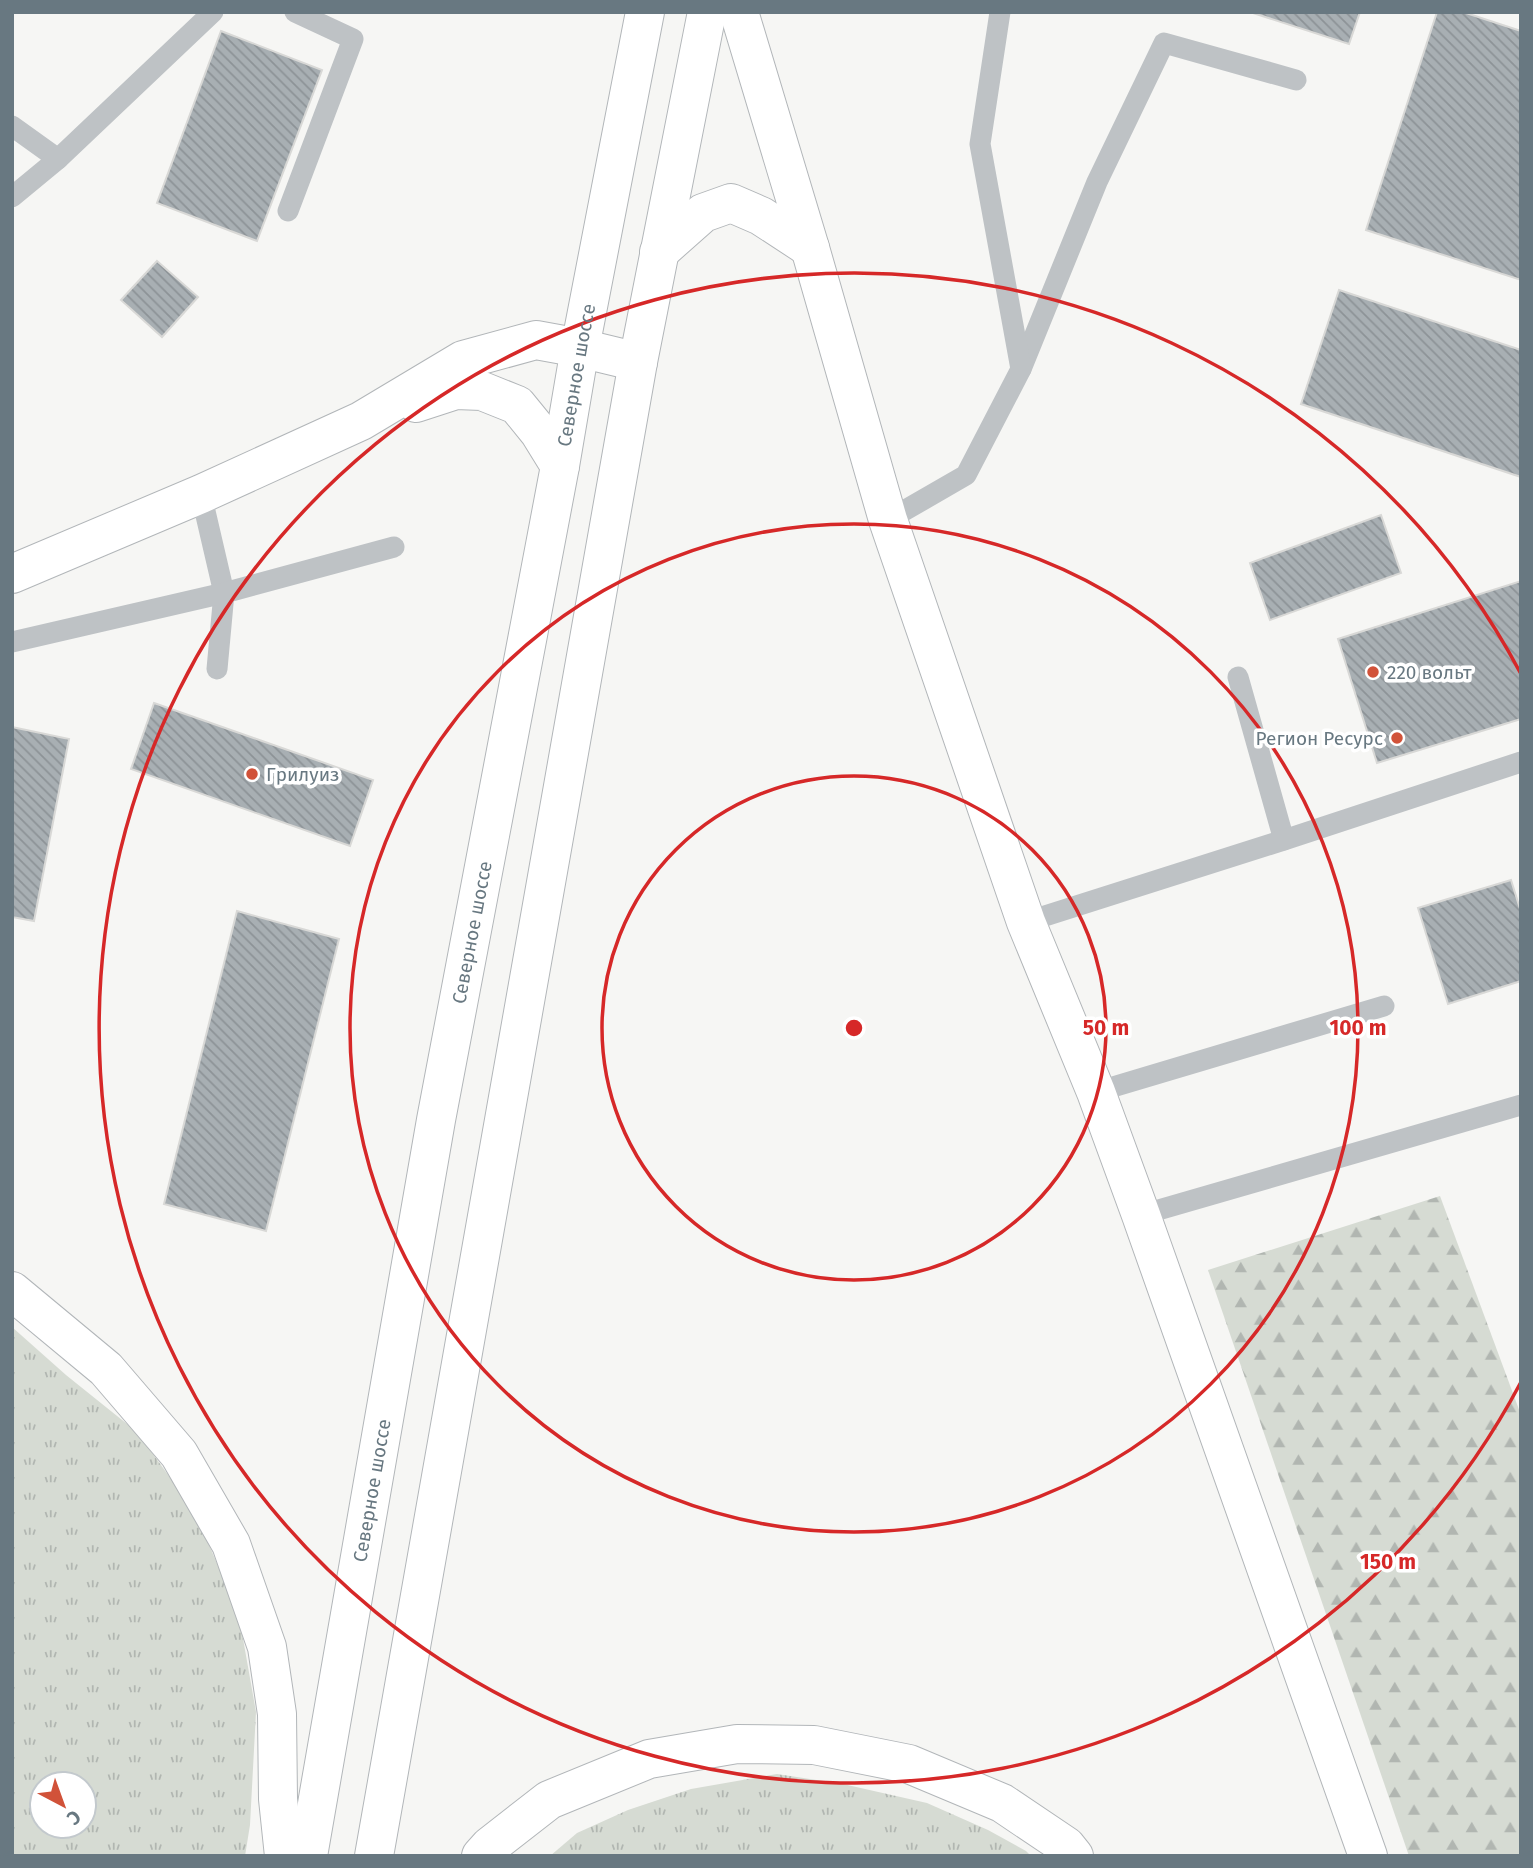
<svg xmlns="http://www.w3.org/2000/svg" width="1533" height="1868" viewBox="0 0 1533 1868" font-family="'Fira Sans',sans-serif">
<style>
.grass{fill:url(#grass-tufts);fill-rule:evenodd}
.forest{fill:url(#forest-firs)}
.building{fill:url(#building-back-hatch);stroke:#d8d8d6;stroke-width:2}
.lines{fill:none;stroke-linecap:round;stroke-linejoin:round}
.primary-casing{stroke:#b2b6b9;stroke-width:40}
.service{stroke:#bec2c5;stroke-width:21}
.primary{stroke:#fff;stroke-width:38}
.ring{fill:none;stroke:#d62828;stroke-width:3.5}
.poi-dot{fill:#d15239;stroke:#fff;stroke-width:2.5}
.labels{text-anchor:middle;stroke-width:7;stroke-linejoin:round;paint-order:stroke}
.street-label{font-size:19px;fill:#687881;stroke:#fff}
.poi-label{font-size:19px;fill:#687881;stroke:#fff;text-anchor:start}
.centre{fill:#d62828;stroke:#fff;stroke-width:3.5}
.ring-label{font-size:21px;text-anchor:middle;font-weight:bold;fill:#d62828;stroke:#fff;stroke-width:7;stroke-linejoin:round;paint-order:stroke}
</style>
<defs>
<pattern id="grass-tufts" width="24" height="20" patternUnits="userSpaceOnUse" patternTransform="scale(1.75)"><rect width="24" height="20" fill="#d6dbd3"/><path d="M3 7l-1-3M5 7V3M7 7l1-3M15 17l-1-3M17 17v-4M19 17l1-3" fill="none" stroke="#b1b6b1"/></pattern>
<pattern id="forest-firs" width="22" height="20" patternUnits="userSpaceOnUse" patternTransform="scale(1.75)"><rect width="22" height="20" fill="#d6dbd3"/><path d="M5 1l3.5 6h-7zM16 11l3.5 6h-7z" fill="#b1b6b1"/></pattern>
<pattern id="building-back-hatch" width="6" height="6" patternUnits="userSpaceOnUse" patternTransform="scale(1.75)"><rect width="6" height="6" fill="#a8afb3"/><path d="M-1 5l2 2M0 0l6 6M5-1l2 2" fill="none" stroke="#8d9397"/></pattern>
</defs>
<rect width="100%" height="100%" fill="#f6f6f4"/>
<g class="grass">
<path d="M12 1327 66 1375 137 1432 195 1512 230 1594 242 1633 256 1712 250 1825 245 1856H12ZM42 1784H84V1826H42Z"/>
<polygon points="777,1774 843,1784 927,1803 988,1830 1026,1851 1031,1856 550,1856 577,1833 628,1810 691,1789"/>
</g>
<polygon class="forest" points="1440,1196 1521,1415 1521,1856 1409,1856 1208,1270"/>
<g class="building">
<polygon points="1250,12 1360,12 1349,44"/>
<polygon points="1437,12 1463,12 1521,31 1521,280 1366,230"/>
<polygon points="221,31 322,70 257,241 157,203"/>
<polygon points="157,261 198,297 162,337 121,300"/>
<polygon points="1339,290 1521,350 1521,477 1301,404"/>
<polygon points="1381,515 1401,573 1270,620 1250,563"/>
<polygon points="1521,581 1521,719 1377,763 1338,639"/>
<polygon points="154,703 373,780 350,846 131,769"/>
<polygon points="12,727 69,739 34,921 12,917"/>
<polygon points="1511,880 1521,912 1521,981 1448,1004 1418,908"/>
<polygon points="237,911 339,939 266,1231 164,1204"/>
</g>
<g class="lines">
<defs>
<g id="primary">
<polyline points="739,12 810,248 888,520 1026,922 1096,1092 1141,1215 1368,1856"/>
<polyline points="659,252 703,213 731,203 761,216 810,248"/>
<polyline points="416,403 456,390 482,391 517,405 539,432 560,466"/>
<polyline points="12,574 201,494 361,421 463,360 536,340 580,348 638,362"/>
<polyline points="12,1291 106,1369 179,1454 231,1544 267,1647 277,1714 278,1799 284,1856"/>
<path id="s1" d="M308 1856 436 1120 560 466 580 348 645 12"/>
<polyline points="374,1856 638,362 707,12"/>
<polyline points="481,1856 490,1846 549,1800 649,1759 737,1744 814,1745 909,1764 1002,1803 1066,1846 1074,1856"/>
</g>
</defs>
<use href="#primary" class="primary-casing"/>
<g class="service">
<polyline points="12,126 58,159"/>
<polyline points="12,197 58,159 213,12"/>
<polyline points="288,211 353,39 295,12"/>
<polyline points="1021,369 1097,182 1164,43 1296,80"/>
<polyline points="201,494 224,593 217,669"/>
<polyline points="888,520 966,475 1021,369 980,144 1000,12"/>
<polyline points="12,642 224,593 394,547"/>
<polyline points="1238,677 1284,840"/>
<polyline points="1026,922 1284,840 1521,762"/>
<polyline points="1096,1092 1384,1006"/>
<polyline points="1141,1215 1521,1105"/>
</g>
<use href="#primary" class="primary"/>
</g>
<g class="ring">
<circle cx="854" cy="1028" r="252"/>
<circle cx="854" cy="1028" r="504"/>
<path d="M1521 1382A755 755 0 1 1 1521 674"/>
</g>
<g class="poi-dot">
<circle cx="1373" cy="672" r="7"/>
<circle cx="1397" cy="738" r="7"/>
<circle cx="252" cy="774" r="7"/>
</g>
<g class="labels">
<g class="street-label">
<text dy="7" stroke="none"><textPath href="#s1" startOffset="1505">Северное шоссе</textPath></text>
<text dy="7" stroke="none"><textPath href="#s1" startOffset="938">Северное шоссе</textPath></text>
<text dy="7" stroke="none"><textPath href="#s1" startOffset="371">Северное шоссе</textPath></text>
</g>
<g class="poi-label">
<text x="1387" y="679">220 вольт</text>
<text x="1383" y="745" text-anchor="end">Регион Ресурс</text>
<text x="266" y="781">Грилуиз</text>
</g>
</g>
<circle cx="854" cy="1028" r="10" class="centre"/>
<g class="ring-label">
<text x="1106" y="1035">50 m</text>
<text x="1358" y="1035">100 m</text>
<text x="1388" y="1569">150 m</text>
</g>
<rect width="1533" height="1868" fill="none" stroke="#687881" stroke-width="28"/>
<g transform="translate(63 1805) rotate(139)"><circle r="33" fill="#ffffff" stroke="#c3c9cd" stroke-width="2"/>
<path d="M0-5L12 26L0 18L-12 26Z" fill="#d15239"/>
<text y="-10" font-size="19" font-weight="bold" text-anchor="middle" fill="#687881">С</text>
</g>
</svg>
